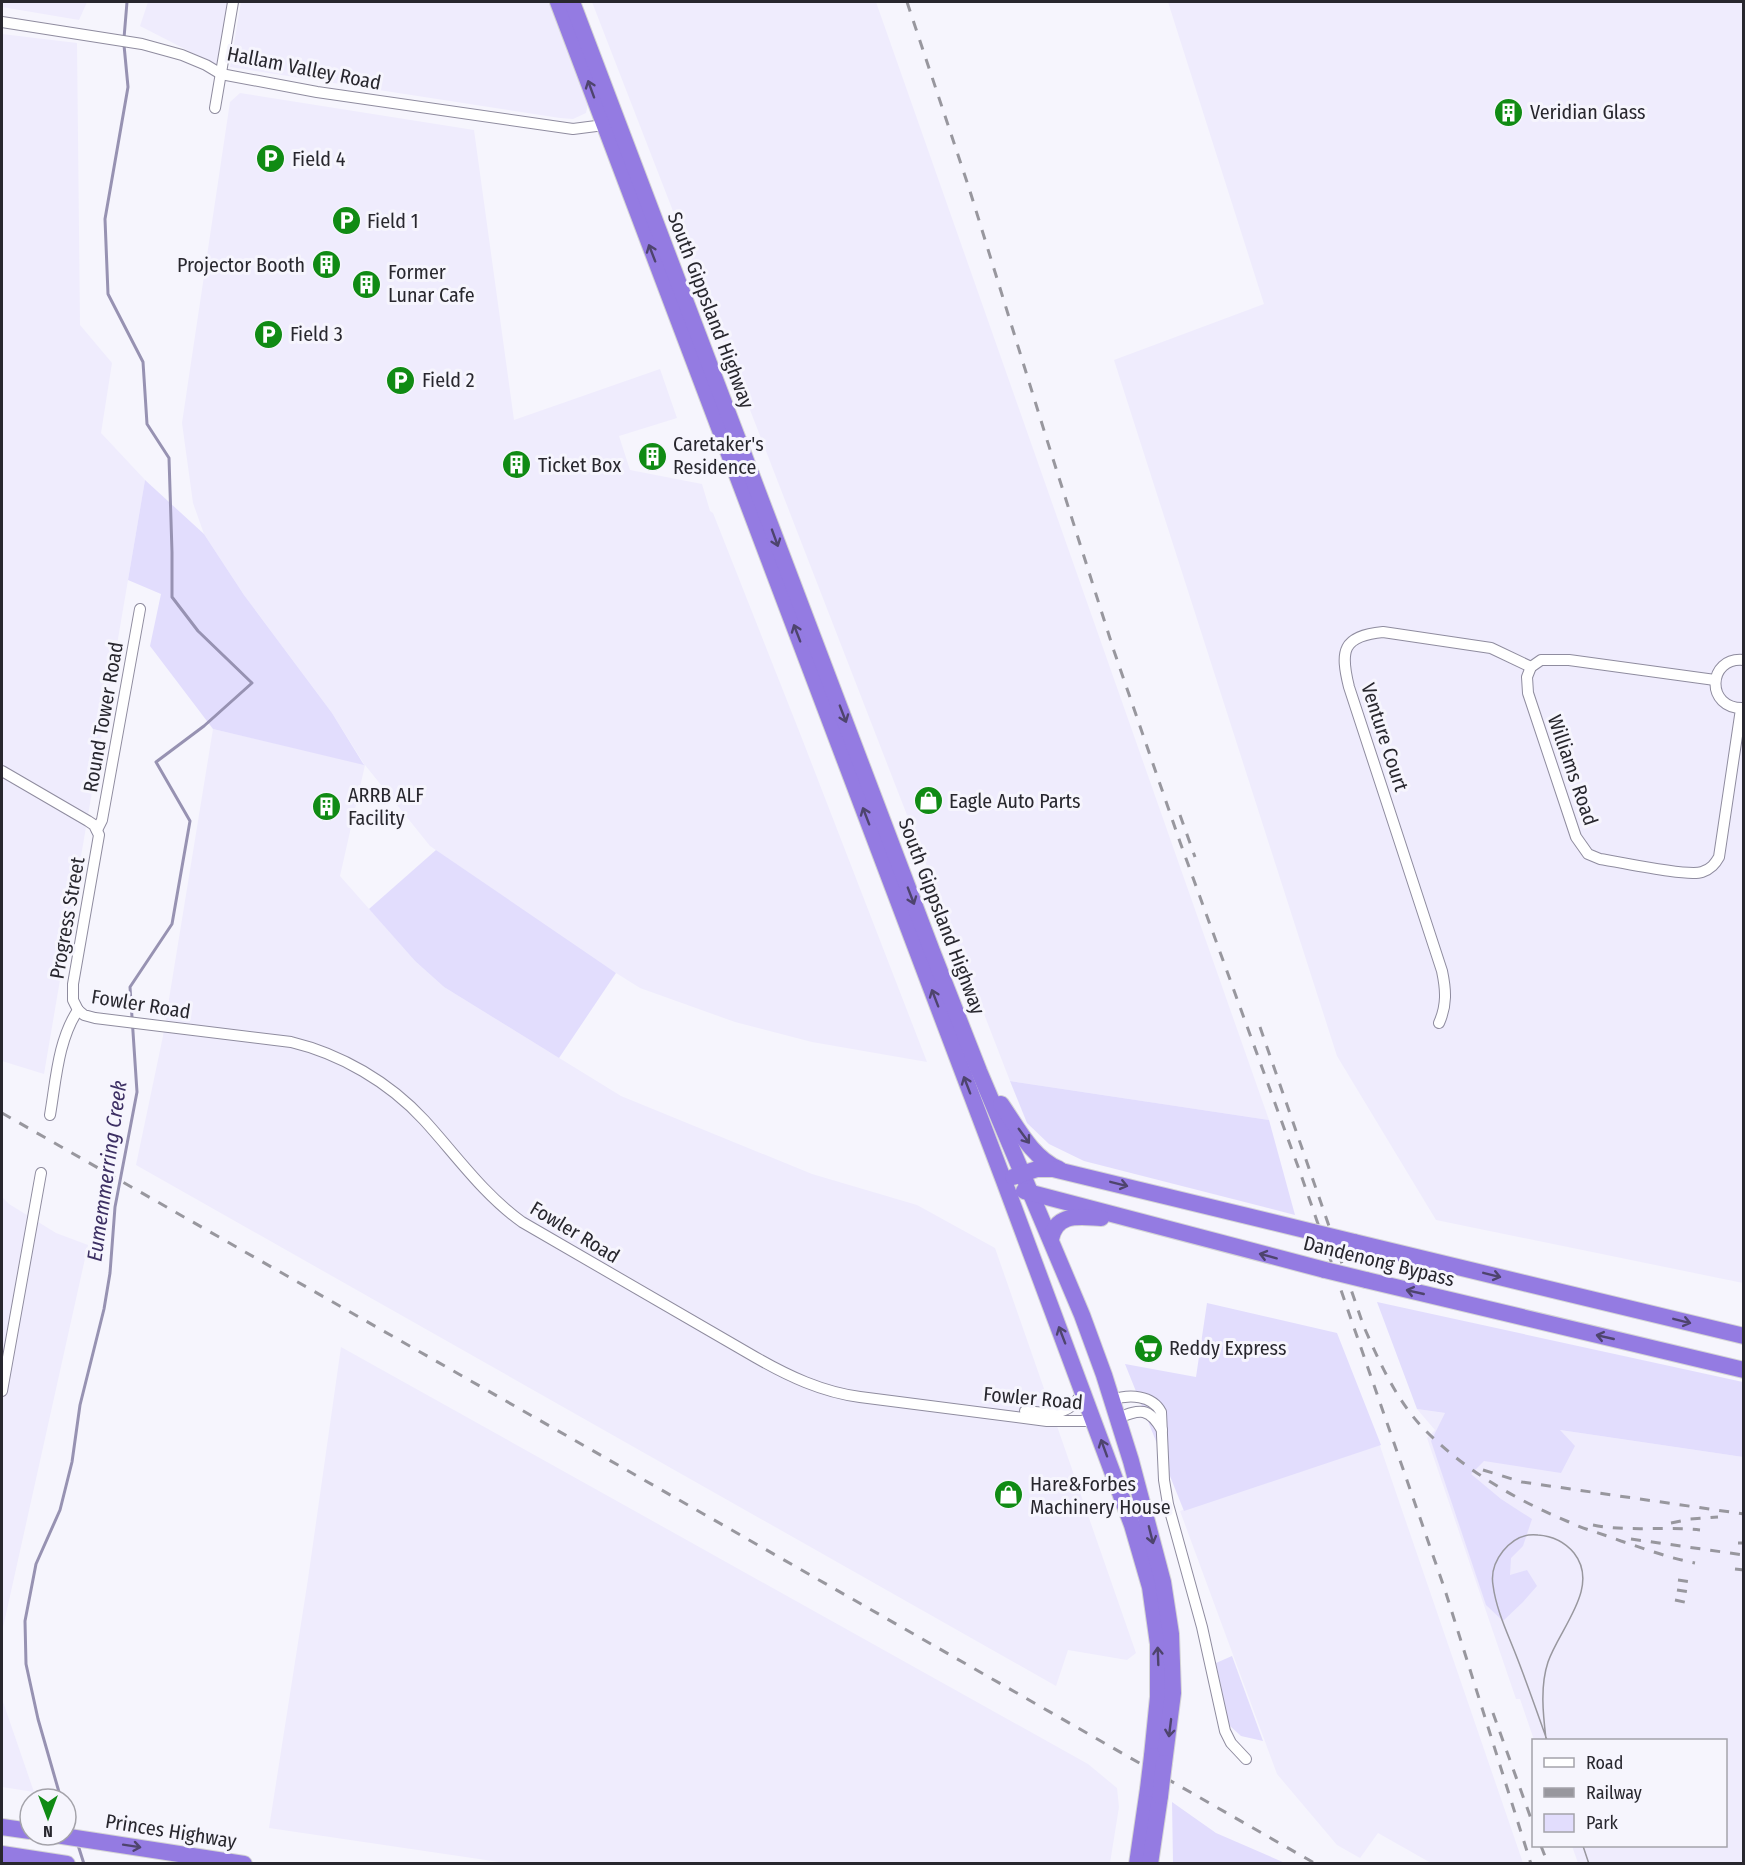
<svg xmlns="http://www.w3.org/2000/svg" width="1745" height="1865" viewBox="0 0 1745 1865" font-family="'Fira Sans Condensed',sans-serif">
<style>
.built{fill:#efecfd}
.green{fill:#e2ddfd}
.lines{fill:none;stroke-linecap:round;stroke-linejoin:round}
.stream{stroke:#9792b2;stroke-width:3}
.minor-casing{stroke:#8f8c9f;stroke-width:12}
.highway-casing{stroke:#d4d4d5;stroke-width:18}
.minor{stroke:#fff;stroke-width:10}
.highway{stroke:#947be2;stroke-width:16}
.tram{stroke:#98979e;stroke-width:1.5}
.rail{stroke:#98979e;stroke-width:3;stroke-dasharray:10 10;stroke-linecap:butt}
.highway-bridge-casing{stroke:#d4d4d5;stroke-width:18;stroke-linecap:butt}
.highway-bridge{stroke:#947be2;stroke-width:16}
.oneway{stroke:#4e446d}
.labels{text-anchor:middle;stroke-width:6;stroke-linejoin:round;paint-order:stroke}
.street-label{font-size:20px;fill:#28272e;stroke:#f6f5fd}
.poi-label{font-size:20px;fill:#28272e;stroke:#f6f5fd;text-anchor:start}
.water-label{font-size:21px;font-style:italic;fill:#3d3064;stroke:#f6f5fd}
</style>
<rect width="100%" height="100%" fill="#f6f5fd"/>
<g class="built">
<polygon points="2,2 87,2 79,20 2,7"/>
<polygon points="148,2 229,2 218,66 140,26"/>
<polygon points="241,2 549,2 588,104 586,113 573,119 560,118 230,67"/>
<polygon points="592,2 876,2 1269,1120 1010,1081"/>
<polygon points="1168,2 1743,2 1743,1283 1436,1220 1337,1056 1114,360 1264,304"/>
<polygon points="2,34 77,43 80,325 112,363 101,433 145,480 44,1074 2,1061"/>
<polygon points="240,93 474,130 514,420 660,369 677,418 619,436 630,470 702,484 710,511 713,513 801,736 927,1062 812,1042 735,1022 640,988 589,956 430,846 365,765 340,876 415,961 444,987 621,1096 812,1174 917,1205 995,1248 1136,1653 1127,1660 1068,1650 1056,1686 136,1165 163,1036 213,729 364,764 332,713 244,595 204,534 193,503 182,423 230,102"/>
<polygon points="2,1197 9,1204 56,1233 88,1245 2,1632"/>
<polygon points="341,1347 1088,1764 1117,1788 1119,1807 1110,1863 506,1863 269,1828 308,1579"/>
<polygon points="1417,1409 1743,1457 1743,1863 1578,1863 1572,1846 1726,1846 1726,1740 1534,1740 1520,1699 1516,1699 1427,1438 1435,1430"/>
<polygon points="1379,1443 1523,1863 1431,1863 1378,1833 1360,1858 1337,1845 1277,1774 1180,1511"/>
<polygon points="2,1699 34,1792 2,1787"/>
</g>
<g class="green">
<polygon points="145,480 204,534 244,595 332,713 364,765 213,729 150,646 161,594 128,580"/>
<polygon points="436,850 616,973 559,1058 444,987 415,961 369,909"/>
<polygon points="1010,1081 1269,1120 1295,1215 1084,1161 1049,1144 1027,1123"/>
<polygon points="1377,1302 1743,1382 1743,1457 1560,1430 1575,1446 1561,1473 1484,1461 1471,1474 1501,1499 1532,1519 1523,1546 1511,1558 1510,1575 1527,1570 1537,1586 1523,1602 1503,1621 1486,1605 1431,1441 1445,1413 1417,1409"/>
<polygon points="1207,1303 1337,1333 1381,1445 1184,1511 1125,1364 1196,1377"/>
<polygon points="1232,1656 1263,1741 1241,1736 1229,1725 1216,1663"/>
<polygon points="1172,1802 1216,1833 1285,1863 1173,1863"/>
</g>
<g class="lines">
<g class="stream">
<polyline points="124,38 127,2"/>
<polyline points="61,1799 38,1719 26,1664 25,1621 36,1564 60,1510 72,1462 80,1405 104,1309 110,1273 115,1207 137,1092 130,987 172,924 190,821 156,762 204,726 252,683 198,631 172,597 172,552 169,458 147,424 143,362 108,294 105,219 128,87 124,45"/>
<polyline points="66,1812 73,1831"/>
<polyline points="78,1845 84,1864"/>
</g>
<defs>
<g id="minor">
<polyline points="2,22 142,44 182,55 206,65 221,74 317,92 573,129 604,125"/>
<polyline points="215,108 233,2"/>
<path d="M1744 660C1707 656 1705 710 1744 708"/>
<path d="M1715 680 1569 660H1541L1531 667 1527 677 1528 693 1576 837 1588 854 1600 859C1621 862 1687 877 1702 872 1711 869 1715 864 1719 857L1741 709"/>
<polyline points="2,771 88,821 94,825 99,835 73,984 73,1000 78,1010"/>
<polyline points="97,830 102,820 140,609"/>
<path d="M78 1010 84 1015 95 1018 291 1042C341 1054 389 1082 424 1120 456 1155 483 1194 522 1222L755 1357C788 1376 822 1392 860 1397L1047 1421H1094"/>
<path d="M1439 1023C1447 1005 1446 990 1442 971L1349 687C1340 651 1342 636 1383 632L1491 648 1531 667"/>
<path d="M50 1115C56 1080 58 1040 78 1010"/>
<polyline points="2,1391 41,1173"/>
<path d="M1112 1400C1129 1394 1152 1395 1161 1412L1164 1480 1168 1504 1202 1627 1225 1731 1231 1743 1246 1759"/>
<path d="M1025 1411C1050 1413 1071 1418 1083 1390"/>
<path d="M1118 1418C1140 1409 1149 1407 1162 1430"/>
</g>
<g id="highway">
<polyline points="558,2 1004,1181 1132,1525 1150,1587 1158,1644 1158,1697 1152,1756"/>
<polyline points="572,2 932,951 979,1071 1082,1315 1104,1375 1131,1461 1163,1582 1171,1634 1173,1693 1164,1763"/>
<path d="M1001 1104C1017 1127 1032 1158 1059 1169"/>
<polyline points="1013,1177 1037,1169 1053,1169 1313,1232"/>
<polyline points="1024,1191 1325,1270"/>
<path d="M1051 1239C1056 1212 1080 1217 1101 1218"/>
<polyline points="1354,1242 1744,1336"/>
<polyline points="1366,1280 1744,1370"/>
<polyline points="2,1827 30,1831"/>
<polyline points="56,1835 244,1864"/>
<polyline points="2,1854 67,1864"/>
<polyline points="1137,1864 1148,1789"/>
<polyline points="1150,1864 1160,1796"/>
</g>
</defs>
<use href="#minor" class="minor-casing"/>
<use href="#highway" class="highway-casing"/>
<use href="#minor" class="minor"/>
<use href="#highway" class="highway"/>
<g class="tram">
<path d="M1546 1739C1543 1714 1540 1686 1548 1662 1559 1629 1601 1587 1574 1553 1564 1541 1552 1536 1538 1535 1523 1533 1512 1540 1503 1551 1495 1561 1491 1573 1493 1585 1496 1609 1507 1632 1516 1655 1527 1683 1537 1712 1547 1740"/>
<polyline points="1583,1846 1589,1864"/>
</g>
<g class="rail">
<polyline points="907,2 969,188 1047,440 1114,651 1180,842 1300,1172 1445,1590 1531,1864"/>
<polyline points="1180,815 1195,857"/>
<path d="M1260 1027 1364 1327C1380 1363 1396 1400 1424 1429 1464 1470 1516 1500 1569 1522 1586 1530 1603 1534 1621 1541 1645 1549 1669 1558 1695 1563"/>
<polyline points="2,1113 1316,1864"/>
<polyline points="1483,1470 1522,1482 1744,1514"/>
<polyline points="1671,1523 1690,1519 1718,1517"/>
<path d="M1593 1525C1628 1532 1664 1526 1700 1530"/>
<polyline points="1631,1539 1744,1555"/>
<polyline points="1738,1543 1744,1543"/>
<polyline points="1735,1569 1744,1570"/>
<polyline points="1678,1580 1692,1582"/>
<polyline points="1677,1590 1690,1592"/>
<polyline points="1675,1600 1689,1603"/>
<polyline points="1493,1713 1534,1827"/>
<polyline points="1541,1846 1548,1864"/>
</g>
<defs>
<g id="highway-bridge">
<polyline points="1313,1232 1354,1242"/>
<polyline points="1325,1270 1366,1280"/>
<polyline points="1148,1789 1152,1756"/>
<polyline points="1160,1796 1164,1763"/>
</g>
</defs>
<use href="#highway-bridge" class="highway-bridge-casing"/>
<use href="#highway-bridge" class="highway-bridge"/>
</g>
<defs><path id="oneway-shaft" d="M-6 0H5M1.5-3L5.5 0L1.5 3" fill="none" stroke-width="1.6" stroke-linecap="round" stroke-linejoin="round" transform="scale(1.5)"/></defs>
<g class="oneway">
<use href="#oneway-shaft" transform="translate(591 89) rotate(-110)"/>
<use href="#oneway-shaft" transform="translate(652 253) rotate(-111)"/>
<use href="#oneway-shaft" transform="translate(775 538) rotate(70)"/>
<use href="#oneway-shaft" transform="translate(797 633) rotate(-111)"/>
<use href="#oneway-shaft" transform="translate(843 714) rotate(69)"/>
<use href="#oneway-shaft" transform="translate(866 816) rotate(-111)"/>
<use href="#oneway-shaft" transform="translate(911 896) rotate(69)"/>
<use href="#oneway-shaft" transform="translate(935 998) rotate(-111)"/>
<use href="#oneway-shaft" transform="translate(967 1085) rotate(-111)"/>
<use href="#oneway-shaft" transform="translate(1024 1136) rotate(54)"/>
<use href="#oneway-shaft" transform="translate(1119 1184) rotate(14)"/>
<use href="#oneway-shaft" transform="translate(1268 1256) rotate(-165)"/>
<use href="#oneway-shaft" transform="translate(1492 1275) rotate(14)"/>
<use href="#oneway-shaft" transform="translate(1415 1292) rotate(-167)"/>
<use href="#oneway-shaft" transform="translate(1682 1321) rotate(14)"/>
<use href="#oneway-shaft" transform="translate(1062 1335) rotate(-111)"/>
<use href="#oneway-shaft" transform="translate(1605 1337) rotate(-167)"/>
<use href="#oneway-shaft" transform="translate(1104 1448) rotate(-110)"/>
<use href="#oneway-shaft" transform="translate(1151 1535) rotate(76)"/>
<use href="#oneway-shaft" transform="translate(1158 1656) rotate(-92)"/>
<use href="#oneway-shaft" transform="translate(1170 1728) rotate(97)"/>
<use href="#oneway-shaft" transform="translate(132 1846) rotate(9)"/>
</g>
<defs>
<symbol id="building-disc" viewBox="-11 -11 22 22"><circle r="9.5" fill="#108b14" stroke="#f6f5fd"/><path d="M-4-6H4V6H1V3H-1V6H-4ZM-2.5-4.3h1.7v1.8h-1.7ZM.8-4.3h1.7v1.8H.8ZM-2.5-1h1.7V.8h-1.7ZM.8-1h1.7V.8H.8Z" fill="#fff"/></symbol>
<symbol id="parking-disc" viewBox="-11 -11 22 22"><circle r="9.5" fill="#108b14" stroke="#f6f5fd"/><path d="M-3.5-5.5H1a3.5 3.5 0 0 1 0 7H-1V5.5H-3.5ZM-1-3.4V-.6H.8a1.4 1.4 0 0 0 0-2.8Z" fill="#fff"/></symbol>
<symbol id="shop-disc" viewBox="-11 -11 22 22"><circle r="9.5" fill="#108b14" stroke="#f6f5fd"/><path d="M-5-2.5h2.3a2.7 3.5 0 0 1 5.4 0H5L5.5 6h-11ZM-1.5-2.5h3a1.5 2.3 0 0 0-3 0Z" fill="#fff"/></symbol>
<symbol id="supermarket-disc" viewBox="-11 -11 22 22"><circle r="9.5" fill="#108b14" stroke="#f6f5fd"/><path d="M-6-5.5h2.5l.6 2H6L4.5 2H-2.5L-4.4-4H-6ZM-1.5 3.2a1.3 1.3 0 1 0 .1 0ZM3 3.2a1.3 1.3 0 1 0 .1 0Z" fill="#fff"/></symbol>
</defs>
<g fill-rule="evenodd">
<use href="#building-disc" x="1492" y="96" width="33" height="33"/>
<use href="#parking-disc" x="254" y="142" width="33" height="33"/>
<use href="#parking-disc" x="330" y="204" width="33" height="33"/>
<use href="#building-disc" x="310" y="248" width="33" height="33"/>
<use href="#building-disc" x="350" y="268" width="33" height="33"/>
<use href="#parking-disc" x="252" y="318" width="33" height="33"/>
<use href="#parking-disc" x="384" y="364" width="33" height="33"/>
<use href="#building-disc" x="636" y="440" width="33" height="33"/>
<use href="#building-disc" x="500" y="448" width="33" height="33"/>
<use href="#shop-disc" x="912" y="784" width="33" height="33"/>
<use href="#building-disc" x="310" y="790" width="33" height="33"/>
<use href="#supermarket-disc" x="1132" y="1332" width="33" height="33"/>
<use href="#shop-disc" x="992" y="1478" width="33" height="33"/>
</g>
<g class="labels">
<g class="street-label">
<text transform="translate(304 68) rotate(11)" y="7">Hallam Valley Road</text>
<text transform="translate(711 310) rotate(69)" y="7">South Gippsland Highway</text>
<text transform="translate(103 717) rotate(-80)" y="7">Round Tower Road</text>
<text transform="translate(1385 737) rotate(72)" y="7">Venture Court</text>
<text transform="translate(1573 770) rotate(71)" y="7">Williams Road</text>
<text transform="translate(942 916) rotate(69)" y="7">South Gippsland Highway</text>
<text transform="translate(67 918) rotate(-80)" y="7">Progress Street</text>
<text transform="translate(141 1004) rotate(9)" y="7">Fowler Road</text>
<text transform="translate(575 1232) rotate(31)" y="7">Fowler Road</text>
<text transform="translate(1379 1261) rotate(14)" y="7">Dandenong Bypass</text>
<text transform="translate(1033 1398) rotate(5)" y="7">Fowler Road</text>
<text transform="translate(171 1831) rotate(9)" y="7">Princes Highway</text>
</g>
<g class="poi-label">
<text x="1530" y="119">Veridian Glass</text>
<text x="292" y="166">Field 4</text>
<text x="367" y="228">Field 1</text>
<text x="305" y="272" text-anchor="end">Projector Booth</text>
<text x="388" y="279">Former<tspan x="388" dy="23">Lunar Cafe</tspan></text>
<text x="290" y="341">Field 3</text>
<text x="422" y="387">Field 2</text>
<text x="673" y="451">Caretaker's<tspan x="673" dy="23">Residence</tspan></text>
<text x="538" y="472">Ticket Box</text>
<text x="348" y="802">ARRB ALF<tspan x="348" dy="23">Facility</tspan></text>
<text x="949" y="808">Eagle Auto Parts</text>
<text x="1169" y="1355">Reddy Express</text>
<text x="1030" y="1491">Hare&amp;Forbes<tspan x="1030" dy="23">Machinery House</tspan></text>
</g>
<g class="water-label">
<text transform="translate(107 1171) rotate(-82)" y="7">Eumemmerring Creek</text>
</g>
</g>
<rect width="1745" height="1865" fill="none" stroke="#28272e" stroke-width="6"/>
<rect x="1532" y="1739" width="195" height="108" fill="#f6f5fd" stroke="#a4a3aa" stroke-width="1.5"/>
<rect x="1544" y="1758" width="30" height="9" fill="#ffffff" stroke="#a4a3aa" stroke-width="1.5"/>
<text x="1586" y="1769" font-size="18" fill="#28272e">Road</text>
<rect x="1544" y="1788" width="30" height="9" fill="#98979e" stroke="#a4a3aa" stroke-width="1.5"/>
<text x="1586" y="1799" font-size="18" fill="#28272e">Railway</text>
<rect x="1544" y="1814" width="30" height="18" fill="#e2ddfd" stroke="#a4a3aa" stroke-width="1.5"/>
<text x="1586" y="1829" font-size="18" fill="#28272e">Park</text>
<g transform="translate(48 1817) rotate(180)"><circle r="28" fill="#f6f5fd" stroke="#a4a3aa" stroke-width="1.5"/>
<path d="M0-4.5L10 22L0 15L-10 22Z" fill="#108b14"/>
<text y="-9" font-size="16" font-weight="bold" text-anchor="middle" fill="#28272e">N</text>
</g>
</svg>
